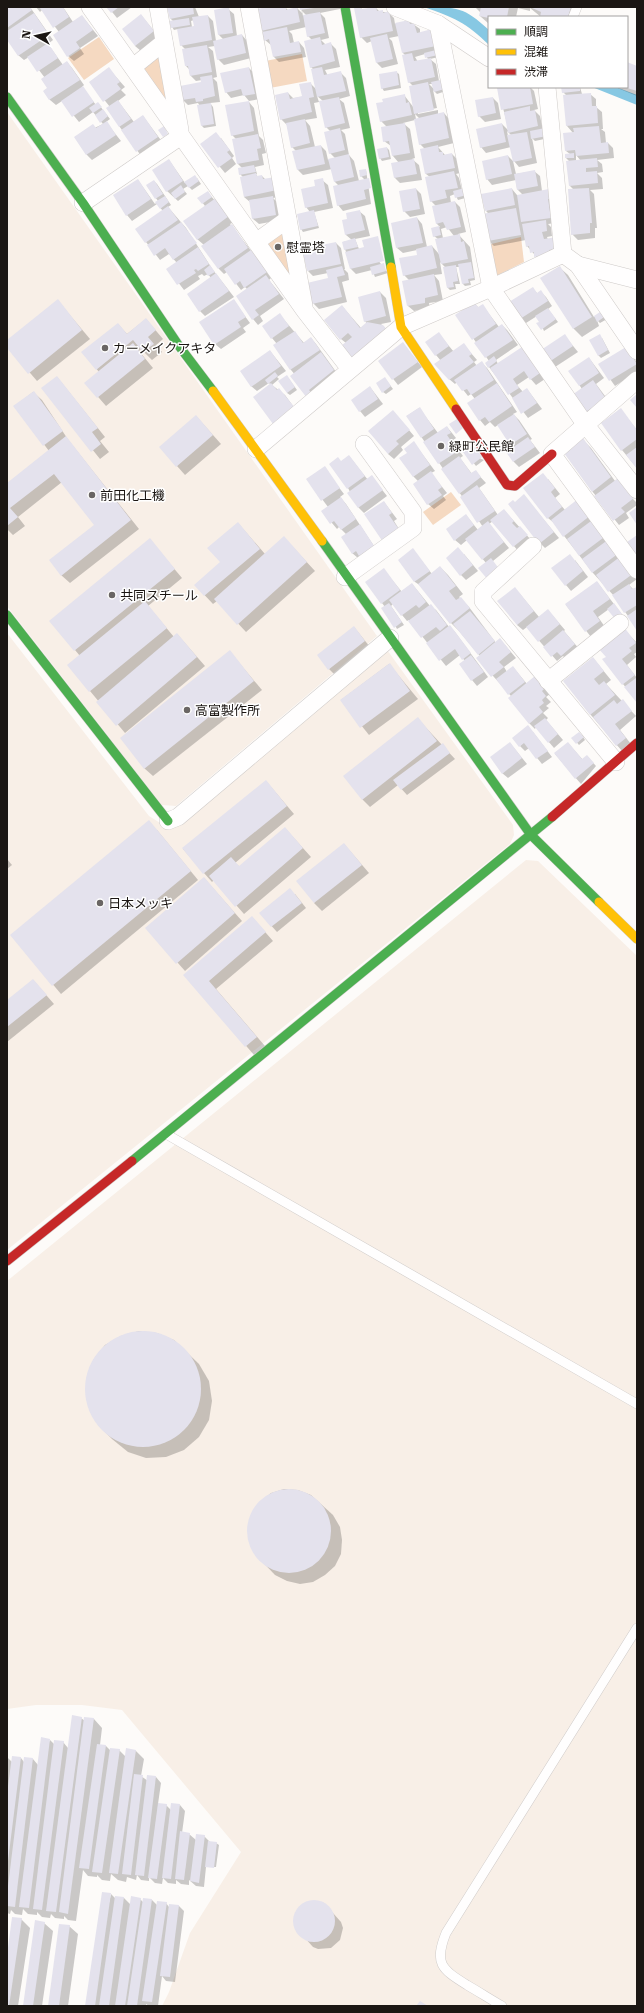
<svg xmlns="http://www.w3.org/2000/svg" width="644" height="2013" viewBox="0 0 644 2013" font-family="'Roboto Serif','Noto Sans JP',serif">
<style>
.built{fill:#f8efe7}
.green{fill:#f5d9c1}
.water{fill:#87c8e3}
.shadow{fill:#0003;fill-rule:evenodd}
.building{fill:#e4e2ed}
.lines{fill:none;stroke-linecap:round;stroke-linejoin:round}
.lane-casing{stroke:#cfcbc9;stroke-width:10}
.street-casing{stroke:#cfcbc9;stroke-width:18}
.fast-casing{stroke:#cfcbc9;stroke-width:10}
.slow-casing{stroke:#cfcbc9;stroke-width:10}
.jam-casing{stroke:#cfcbc9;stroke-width:10}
.lane{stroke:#fffefe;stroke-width:9}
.street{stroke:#fffefe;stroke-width:17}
.fast{stroke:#4caf50;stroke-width:9}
.slow{stroke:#ffc107;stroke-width:9}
.jam{stroke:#c62828;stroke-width:9}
.poi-dot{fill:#6a6664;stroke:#fff;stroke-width:1.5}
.labels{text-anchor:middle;stroke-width:3;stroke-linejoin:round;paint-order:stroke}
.poi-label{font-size:13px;fill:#1b1613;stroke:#fff;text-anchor:start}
</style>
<rect width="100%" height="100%" fill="#fdfbf9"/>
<g class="built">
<polygon points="7,112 377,636 176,806 162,805 7,606"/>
<polygon points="7,633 149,816 165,826 385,647 513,825 514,835 510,844 7,1250"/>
<polygon points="526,860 538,861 637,956 637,2006 162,2006 169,1992 190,1933 241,1852 122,1710 82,1705 36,1705 7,1709 7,1281"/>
</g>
<g class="green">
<polygon points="99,37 114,59 84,80 68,58"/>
<polygon points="159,53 167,95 165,100 141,67"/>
<polygon points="302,54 307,81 270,88 265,61"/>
<polygon points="283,233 294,272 289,276 268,247 268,243"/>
<polygon points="521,237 524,262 492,278 487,245"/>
<polygon points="451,492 461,505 433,525 423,512"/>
</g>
<g class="water">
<path d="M424 7C457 7 464 7 489 30V45C466 22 454 18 424 7Z"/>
<polygon points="592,87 616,87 637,95 637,105"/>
</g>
<g class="shadow">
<polygon points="7,7 30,7 53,40 48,44 63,65 67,62 72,68 84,85 82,87 96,105 100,106 110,119 106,122 121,141 92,160 87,155 75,137 103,124 93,112 79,122 62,101 56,105 50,100 44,91 48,88 45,78 29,57 24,60 18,55 7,38"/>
<polygon points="36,7 63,7 73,22 82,16 98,36 80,48 84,54 74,61 68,56 59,32 42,10 40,12"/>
<polygon points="108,7 132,7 117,18"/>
<path d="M168 7H195L199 17 208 16 213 21 216 41 224 40 219 35 215 11 228 9 234 14 237 36 242 35 247 41 251 58 224 65 218 59 215 46 208 47 213 51 217 77 213 78 217 82 220 102 210 103 213 107 216 126 204 128 202 126 200 106 198 103 188 105 183 100 203 83 202 80 196 81 190 75 189 69 186 66 185 49 181 45 178 29 174 30 172 27 173 21 170 18ZM194 20 195 27H192L191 21Z"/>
<path d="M272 7H285L288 10 297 8 302 13 301 7H340V9L320 13 325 18 329 38 321 40 325 44H331L336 49 340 67 325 70 328 76 341 73 346 78 350 96 339 99 344 103 350 128 341 130 345 134 349 155 354 161 359 181 365 180 361 176 366 170 371 204 343 211 338 205 339 186 335 182 332 169 303 175 298 170 296 151 292 147 287 125 281 119 288 93 293 98 303 97 310 83 316 89 314 70 311 67 312 40 308 36 306 27 289 31 292 34 294 43 299 42 304 48 306 57 279 62 274 57 271 45 265 40 264 33 262 30ZM302 11 306 15 303 16ZM317 96 323 101 326 127 330 131V153L335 158 328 160 326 151 321 146 315 147 310 126 305 120 317 118 314 103 319 102Z"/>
<path d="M375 7 379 11 389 13 394 18 395 24 409 21 420 29V33L432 30 443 56 430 59 436 64 439 81 449 90 437 94 433 90 437 108 418 112V114L438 110V115L444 113 449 119 454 143 438 147 445 155 452 154 457 159 460 173 456 174 459 178 462 190 469 197 458 200 455 194 450 196 451 203 455 202 460 207 466 232 458 234 470 247 475 280 470 281 471 285 465 286 463 284 460 267H456L460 284H455L456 289 450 290 447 287 446 268 440 262 442 274 434 275 439 281 443 301 429 303 430 308 414 311 408 306 409 280 404 275 418 255 417 250 403 253 397 248 417 218 422 224 427 247 432 246 439 254 438 239 434 236 433 228 440 227 436 223V206L431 201 430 177 426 174 421 150 425 149 420 144 415 120 403 123 410 129 415 158 412 159 419 165 422 180 400 183 395 178 392 164 399 163 393 156 391 146 384 141 387 127 381 121 384 102 404 95 414 108 413 86 409 82 405 55 403 53 399 36 389 38 392 41 398 64 382 68 377 63 372 41 367 43 361 37V8L363 10ZM425 54 428 59 418 62 415 57ZM429 84H433L435 90ZM415 114 420 119H416ZM447 227 454 236 443 238 441 229Z"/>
<polygon points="475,7 581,7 578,17 541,17 530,8 530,11 518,8 516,17 489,17 489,24 480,16 480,12"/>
<polygon points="141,15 159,37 141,51 135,46"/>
<polygon points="627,63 637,67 637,96 615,87 627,87"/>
<polygon points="249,68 254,73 260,99 249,101 244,95 231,98 226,92"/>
<polygon points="109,69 125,87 121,90 126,95 118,101 134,122 143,116 163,143 142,157 119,126 110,107 90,82"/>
<polygon points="396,72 399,74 401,88 384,91 382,88"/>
<path d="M507 87H530L534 91 538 109 534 110 540 116 543 130 549 138 535 141 532 138 537 163 519 167 514 161 511 147 486 153 481 147 502 124 509 131 498 89ZM507 131 512 136H508Z"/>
<path d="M562 87H580L582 94H590L596 99V107L602 112 603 129H601L605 132 606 143H608L613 148 614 158 597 160 602 164 603 172 597 173 602 178 603 189 590 190 594 194 597 228H595V238L578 240 572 234 574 190 570 186V162L566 158 570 154 566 151 573 133 567 126V96L563 92ZM576 155 581 161H576Z"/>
<polygon points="493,98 498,103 501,119 485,122 479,116"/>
<polygon points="249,102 254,108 259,136 263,140 266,153 262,154 264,165 255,167 257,174 256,174 258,177 262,176 282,196 273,198 278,203 281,220 259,224 253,219 250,202 244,197 243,177 240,174 242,168 238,164 236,139 232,135"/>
<polygon points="221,138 234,156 232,158 236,164 225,173 201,144"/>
<polygon points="387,148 389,150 391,159 382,161 380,158"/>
<polygon points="508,156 513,161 516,174 534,171 540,176 542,191 549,190 556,223 548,224 551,227 552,236 547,237 548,240 562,244 541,262 527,246 526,240 494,246 489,241 489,214 486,211 512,189 517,195 523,195 517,189 516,180 492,185 487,179"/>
<polygon points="169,160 185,183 197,178 201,184 192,190 188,186 183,189 187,194 178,201 167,191"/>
<polygon points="138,180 155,204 158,201 147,186 154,181 157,184 171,205 168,207 186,228 213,270 234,297 205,316 200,311 211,278 208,274 204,276 202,274 198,276 200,279 184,290 168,269 177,263 169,254 160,260 146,242 163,211 157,204 132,221 127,215"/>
<polygon points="322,180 328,185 333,208 314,212 319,228 303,232 301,229 310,212 306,207 316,186"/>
<polygon points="416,189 421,194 425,214 410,217 404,211"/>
<polygon points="210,195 234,222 230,224 256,257 271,278 269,280 284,299 260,316 263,321 258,325 253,319 247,289 245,287 241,290 227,272 224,274 219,269 204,245 197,239 205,206 199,198"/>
<polygon points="359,211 365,216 370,236 355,239 359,249 365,248 363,241 388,273 375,277 372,270 356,274 351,269 343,242 352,240 346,235 348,220"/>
<polygon points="336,243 341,248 345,269 344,269 348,273 349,280 342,282 347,302 319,309 313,303 329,279 328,273 313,276 308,271"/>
<polygon points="559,267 568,275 594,317 603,311 609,318 600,323 597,320 599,326 582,337 574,329 542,278"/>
<polygon points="532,288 538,294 541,292 546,297 552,306 548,309 558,322 544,331 537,316 526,323 521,318"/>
<polygon points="380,292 386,298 391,322 381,324 391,334 346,343 341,339 342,306 361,328 367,324 365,321"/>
<polygon points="233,300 250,323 243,328 246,332 221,349 215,344"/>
<polygon points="58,301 90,339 37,381 7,346 7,341"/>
<polygon points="474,303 479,308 483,306 499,327 502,325 507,330 518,345 496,360 498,364 522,348 545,379 536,385 529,377 517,385 523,392 527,389 542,409 528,418 489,367 489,361 457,315"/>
<polygon points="280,315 304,343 311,338 316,344 339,376 313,396 291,370 275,346 277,344 272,338"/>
<polygon points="146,319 163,339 156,345 162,352 152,360 141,349 139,351 153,368 106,406 86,383 99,372 83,352 118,324 127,334"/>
<polygon points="439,334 454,352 464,345 477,360 474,362 477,366 482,363 487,368 517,412 513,414 519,420 532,439 530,440 540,453 519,467 514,462 507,452 514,447 498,425 495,427 490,422 485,426 480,420 475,399 471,394 468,396 457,382 455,384 449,379 441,361 436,355"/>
<polygon points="565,336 578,352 555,367 550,362"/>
<polygon points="602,338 610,353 601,358 598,355"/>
<polygon points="403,344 422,367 398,385 379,361"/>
<polygon points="270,351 286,371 277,377 279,379 272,385 285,395 299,414 269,383 257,391 251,386"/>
<polygon points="631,353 637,363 637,372 615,386 600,365"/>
<polygon points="589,358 604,378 596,384 611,404 591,418 585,413 582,389 570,371"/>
<polygon points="57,377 105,437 100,441 109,452 100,459 43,388"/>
<polygon points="289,379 297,390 290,395 287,393"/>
<polygon points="387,381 393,389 386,394 383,392"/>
<polygon points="370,387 383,404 365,417 360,411"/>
<polygon points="33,392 42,400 69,441 139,529 70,583 61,575 95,525 62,482 18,517 25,526 13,535 7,529 7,484 49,451 15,406"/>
<polygon points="419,408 438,433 447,427 452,433 456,438 452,441 463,456 460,458 472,474 475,471 486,483 479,488 498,515 504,510 532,541 519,552 493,521 489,524 509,548 493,561 486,563 467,540 461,545 455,540 466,515 478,530 483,527 407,416"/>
<polygon points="620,409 637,430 637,468 622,450"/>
<polygon points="196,416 221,444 185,475 177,466"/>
<polygon points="398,417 414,436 401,447 403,450 394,459 388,454"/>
<polygon points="583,440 591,448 615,481 637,503 637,505 626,513 629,518 619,525 592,491"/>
<polygon points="414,443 435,471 431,473 447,493 443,496 446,500 434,509 428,504 418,481 413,476 408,453"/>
<polygon points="465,452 484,460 476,466"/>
<polygon points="349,456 368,480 372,477 387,496 364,513 358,507 348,488 341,462"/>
<polygon points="324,468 344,494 340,497 346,504 378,552 358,558 352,553 346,534 339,527 337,529 322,511 328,507 307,479"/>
<polygon points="548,479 560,494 555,498 565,510 578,500 637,577 637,579 629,585 633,589 637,588 637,629 614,596 593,573 554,523 548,518"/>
<polygon points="524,496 559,538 545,548 540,543 515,503"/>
<polygon points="384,502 397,519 394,521 404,537 389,547"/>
<polygon points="238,523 265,554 292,546 315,571 246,632 217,601 213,604 195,585 221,563"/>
<polygon points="150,540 182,578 148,606 174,637 177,634 205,666 125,733 90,691 80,656 51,621"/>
<polygon points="413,550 432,574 440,567 448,575 463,594 459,597 469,607 496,643 505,645 516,658 504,667 507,672 513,667 527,684 535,677 550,694 546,697 551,702 546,706 549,708 543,713 548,718 546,720 563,740 554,748 536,727 535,729 529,723 511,696 477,658 480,656 459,631 451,623 421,586 415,582 399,560"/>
<polygon points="464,554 478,571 466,580 461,575"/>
<polygon points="575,560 588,577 571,591 566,585"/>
<polygon points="384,570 402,592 412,584 417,590 430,606 436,610 449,627 455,632 488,677 477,686 472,680 465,661 460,655 446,666 409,620 407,621 393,604 391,606 404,625 397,629 385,607 367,583"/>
<polygon points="597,582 624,617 609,609 598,617 605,627 591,637 566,605"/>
<polygon points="520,594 539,617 553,616 565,630 564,631 580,650 567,660 563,656 557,661 527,627 523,630 517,625"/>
<polygon points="354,627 370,647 334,674 329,669"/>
<polygon points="624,629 637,643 637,652 634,654 636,657 627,665 637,678 637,701 623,684 607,657"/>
<polygon points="230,652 262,690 153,776 144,768"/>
<polygon points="593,658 611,680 606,684 636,716 620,730 631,744 622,751 590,714"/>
<polygon points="389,664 418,699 369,735 341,700"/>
<polygon points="418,719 455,759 407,795 398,785 370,807 362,799"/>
<polygon points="533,732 552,757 542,764 529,748 525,751 520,746"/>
<polygon points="582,735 585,740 579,745 573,738"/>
<polygon points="510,743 527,764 508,778 502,773"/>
<polygon points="568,743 583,760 587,756 596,766 581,784 555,754"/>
<polygon points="266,781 294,814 235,863 240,867 285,828 311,857 244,914 214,880 212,882 204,873 183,849"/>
<polygon points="157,830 198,880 61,994 11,935"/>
<polygon points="344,844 369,873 322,911 314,903"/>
<polygon points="7,859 12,865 7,869"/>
<polygon points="204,878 242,921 185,971 147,928"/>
<polygon points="295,894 306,908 277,932 260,913"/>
<polygon points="252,917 273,941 216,989 265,1046 254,1055 185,975"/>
<polygon points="33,980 54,1004 7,1042 7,1002"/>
<polygon points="139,1331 157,1333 174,1340 199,1364 209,1381 212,1401 209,1420 199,1437 184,1450 166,1457 146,1458 128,1452 112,1439 101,1428 91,1413 86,1395 87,1376 94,1359 105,1345 121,1336"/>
<polygon points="284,1489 298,1490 311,1495 333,1515 340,1527 342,1540 341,1554 335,1566 325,1575 313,1582 300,1584 287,1581 275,1575 255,1554 249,1541 248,1527 252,1513 260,1502 271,1493"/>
<polygon points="81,1718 85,1721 94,1719 102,1728 100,1745 106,1746 111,1751 119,1750 126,1757 135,1750 144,1759 141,1776 148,1781 156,1777 161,1783 158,1804 166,1805 171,1810 180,1805 185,1811 182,1833 189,1834 196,1840 204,1836 210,1842 216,1843 219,1845 216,1867 206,1867 204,1887 196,1886 189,1880 189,1885 181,1884 176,1880 176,1884 168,1883 163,1878 162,1884 155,1883 149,1877 149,1881 141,1880 137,1875 136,1880 127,1877 126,1882 118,1880 111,1874 110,1881 102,1880 97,1875 97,1877 88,1876 83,1870 76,1921 68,1920 64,1916 64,1919 55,1918 51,1914 50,1918 42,1917 37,1912 37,1915 28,1914 23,1909 22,1915 15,1914 11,1910 10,1914 7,1913 7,1757 12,1762 21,1758 24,1762 33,1759 38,1765 50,1740 54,1744 63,1742 68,1748"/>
<polygon points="111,1894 116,1899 116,1897 124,1898 131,1905 140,1899 143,1902 152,1900 157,1905 166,1903 169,1907 179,1906 184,1911 175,1982 166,1981 162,1976 158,2006 149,2006 146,2004 146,2006 86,2006"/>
<polygon points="317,1901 324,1903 341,1922 343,1928 340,1940 331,1948 318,1949 313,1947 296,1928 296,1914 304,1904"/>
<polygon points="21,1919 30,1928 18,2006 7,2006 7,1962"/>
<polygon points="44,1923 53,1931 42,2006 24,2006"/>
<polygon points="69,1926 78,1934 68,2006 49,2006"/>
</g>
<g class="building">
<polygon points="7,7 30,7 32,10 7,28"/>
<polygon points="63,7 69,17 53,28 40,8"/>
<polygon points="106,7 119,7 111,13"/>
<polygon points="167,7 193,7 194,14 170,19"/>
<polygon points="229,7 233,33 218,35 214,10"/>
<polygon points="267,7 286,7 286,10 297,7 300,22 261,31 257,9"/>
<polygon points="300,7 314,7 314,8 300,10"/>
<polygon points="361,7 361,9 376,7 377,11 383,10 383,13 389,11 393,31 360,38 354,8"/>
<polygon points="481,7 509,7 507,17 489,18 479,16"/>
<polygon points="530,7 571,7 568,17 540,17 541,12"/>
<polygon points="320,12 325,33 307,37 303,15"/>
<polygon points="34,13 49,35 18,56 7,40 7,31"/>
<polygon points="141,14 154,31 135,46 122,29"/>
<polygon points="82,15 93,30 76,42 80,48 67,57 53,35"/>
<polygon points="208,15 212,40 180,46 177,29 194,26 192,17"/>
<polygon points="189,18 190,25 171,28 169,21"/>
<polygon points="409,20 410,24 414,23 417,33 432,29 436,46 402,53 395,23"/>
<polygon points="287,27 290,43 299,41 301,52 273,57 269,39 264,41 262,32"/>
<polygon points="242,34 246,53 217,60 213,41"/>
<polygon points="387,34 393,59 376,63 370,38"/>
<polygon points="320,37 322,45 331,42 335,61 310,68 304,41"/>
<polygon points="48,43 58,58 37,72 27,57"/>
<polygon points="207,45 212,72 190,76 188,66 185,66 182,49"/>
<polygon points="440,49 442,54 425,58 424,53"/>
<polygon points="412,53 414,61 431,58 435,77 408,83 402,55"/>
<polygon points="67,61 80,80 49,100 43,91 47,88 41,79"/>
<polygon points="627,62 637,66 637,91 627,88"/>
<polygon points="109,67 120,82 117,84 121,89 103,102 89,82"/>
<polygon points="249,67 255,94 243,96 241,89 225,93 220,73"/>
<polygon points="322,67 324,75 341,71 346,91 317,97 311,69"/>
<polygon points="397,71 399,85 381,89 379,74"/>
<polygon points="212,75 215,96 203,99 203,101 196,102 195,98 182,100 180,86 201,82 200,77"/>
<polygon points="445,79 448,88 434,92 431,82"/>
<polygon points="311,82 314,97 309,98 312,112 280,120 275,95 288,92 290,99 302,96 299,84"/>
<polygon points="428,82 434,110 414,114 409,86"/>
<polygon points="83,86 94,102 72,117 61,101"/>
<polygon points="501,87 530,87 533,104 501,110 497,88"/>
<polygon points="561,87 580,87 580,91 562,93"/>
<polygon points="591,93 592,106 597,106 598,123 566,126 563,95"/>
<polygon points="405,94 406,103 409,102 412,115 380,122 376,103 383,102 382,99"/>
<polygon points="339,97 345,123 325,128 319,101"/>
<polygon points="493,97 496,113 478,117 475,100"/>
<polygon points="118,100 131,119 119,127 106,108"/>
<polygon points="249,101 254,131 231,136 225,105"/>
<polygon points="98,102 102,107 93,113 89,108"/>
<polygon points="211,103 214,124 201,126 197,105"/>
<polygon points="530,106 530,111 535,110 538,126 508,133 504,112"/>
<polygon points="103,109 108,116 100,123 95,115"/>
<polygon points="444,112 449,138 419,145 414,119"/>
<polygon points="143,115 158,137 136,152 121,130"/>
<polygon points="305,119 310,143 291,148 286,123"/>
<polygon points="107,121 116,135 86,155 74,137 93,124 96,128"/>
<polygon points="405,123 410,153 392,156 389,141 383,142 381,127"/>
<polygon points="502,123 506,142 480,148 476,129"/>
<polygon points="164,126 168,134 163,137 158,130"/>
<polygon points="599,126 601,143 608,142 609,153 576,156 575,150 565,151 563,133 574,132 573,128"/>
<polygon points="340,128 345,150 329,154 324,132"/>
<polygon points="545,128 547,136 531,139 530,131"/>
<polygon points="216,132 230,150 227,152 232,158 218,168 200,144"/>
<polygon points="527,132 532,158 513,162 507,135"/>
<polygon points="258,134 261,148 257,149 259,160 237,164 232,139"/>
<polygon points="321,145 325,164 297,170 292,151"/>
<polygon points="438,145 439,152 443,152 443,155 452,153 455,168 425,174 420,149"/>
<polygon points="387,147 389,157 379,159 377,149"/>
<polygon points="574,153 574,158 565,158 565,154"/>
<polygon points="349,154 354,177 334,182 328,159"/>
<polygon points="508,155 512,174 486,180 482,161"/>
<polygon points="597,158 598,167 586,168 586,172 597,171 598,183 569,186 566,161"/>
<polygon points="169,159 183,181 166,192 152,170"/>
<polygon points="414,159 417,174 394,178 391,163"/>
<polygon points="254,165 256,172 239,175 238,168"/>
<polygon points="366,169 367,175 360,177 359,170"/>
<polygon points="535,170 538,186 517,190 514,174"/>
<polygon points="454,171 458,188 445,190 447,198 430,202 425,177"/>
<polygon points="256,173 257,176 262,175 263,179 275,177 277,190 244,197 240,177"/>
<polygon points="195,175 199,181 189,188 184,182"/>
<polygon points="323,178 328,203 305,208 301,189 315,186 314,180"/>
<polygon points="369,178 371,188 364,190 366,199 337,206 333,186"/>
<polygon points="138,179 151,199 126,216 113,195"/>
<polygon points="154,180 163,194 155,199 146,185"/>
<polygon points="181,185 185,192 175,199 171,193"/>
<polygon points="416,188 420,209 403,212 399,191"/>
<polygon points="465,188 467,195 455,198 453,191"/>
<polygon points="512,188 515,205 485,211 481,194"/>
<polygon points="589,188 592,223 590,223 590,233 571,235 568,189"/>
<polygon points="549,189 551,199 548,199 551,218 521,222 517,195"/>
<polygon points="208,191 212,197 202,204 197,198"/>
<polygon points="165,196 169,202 160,209 155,202"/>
<polygon points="273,196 276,215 252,219 249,200"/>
<polygon points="216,198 229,216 197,240 183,221"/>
<polygon points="455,201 461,227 447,230 443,222 436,224 432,206"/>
<polygon points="168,206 178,220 145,243 135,229"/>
<polygon points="516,208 521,235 488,241 482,214"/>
<polygon points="314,210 318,226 300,230 297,214"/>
<polygon points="360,210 365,230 345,235 342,220 347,219 346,213"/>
<polygon points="417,217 423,243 396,248 391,223"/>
<polygon points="546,220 547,231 542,232 544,239 557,237 558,249 549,250 550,254 534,257 534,252 530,253 529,246 526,247 522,224"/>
<polygon points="181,222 197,243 173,260 165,248 154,256 147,245"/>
<polygon points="232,224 248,248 218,269 201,246"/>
<polygon points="439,226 441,235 433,237 431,228"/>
<polygon points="460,234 461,242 464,241 468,259 441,264 435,239"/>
<polygon points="378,236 384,261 350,269 345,252 364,247 362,240"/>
<polygon points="355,238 358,247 344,250 342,242"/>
<polygon points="336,242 341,264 307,271 302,249"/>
<polygon points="432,245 437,268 403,276 399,258 417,255 416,249"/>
<polygon points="198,247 209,264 198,271 196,269 194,270 196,273 177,285 166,269"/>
<polygon points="251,250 267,272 244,288 240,281 235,285 224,269"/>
<polygon points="471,262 474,278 468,279 469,283 462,284 458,264"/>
<polygon points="384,263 386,271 372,275 370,267"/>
<polygon points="210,265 215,272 208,276 204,270"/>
<polygon points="456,265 458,281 453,282 454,287 447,288 443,267"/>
<polygon points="342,266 345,275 337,277 342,297 312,304 307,283 328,278 326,270"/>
<polygon points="560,266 592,317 573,329 540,278"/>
<polygon points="216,273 229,291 199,312 187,294"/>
<polygon points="434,274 438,295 425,298 425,303 407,306 402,281"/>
<polygon points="266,275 279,294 255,310 259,315 252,320 236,296"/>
<polygon points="533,287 537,293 541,290 548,301 520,319 509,302"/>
<polygon points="380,291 386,316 364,322 358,297"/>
<polygon points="58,299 82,330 28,374 7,348 7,340"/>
<polygon points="234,299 246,317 238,322 241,327 214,345 199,322"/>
<polygon points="474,302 478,307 483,304 496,324 472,340 455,315"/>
<polygon points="342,305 360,328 367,322 383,325 388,331 352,360 341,346 352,337 348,333 340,340 324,320"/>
<polygon points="548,308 556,319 541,330 536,323 539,322 535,316"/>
<polygon points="603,310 607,315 597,322 594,316"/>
<polygon points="280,313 289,326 271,339 262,326"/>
<polygon points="146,318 156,330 148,337 154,344 143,352 133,340 96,370 81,352 118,323 127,334"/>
<polygon points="502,324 513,340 485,358 474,343"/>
<polygon points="295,331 303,343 311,337 320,350 290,370 273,345"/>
<polygon points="439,332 449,346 435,356 425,342"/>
<polygon points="565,334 573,346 549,362 541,350"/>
<polygon points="600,334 608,350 598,356 589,340"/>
<polygon points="403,342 418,362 392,380 378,361"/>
<polygon points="133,343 145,359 97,398 84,383"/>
<polygon points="464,343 472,354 469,356 474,362 449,380 434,364"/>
<polygon points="522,347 540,373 530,380 524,371 513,379 519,388 508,395 490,368"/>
<polygon points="626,347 637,364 609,381 598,364"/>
<polygon points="270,350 281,366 251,387 240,371"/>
<polygon points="321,352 334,370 309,390 312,394 307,398 290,376"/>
<polygon points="494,356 497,361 488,368 485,363"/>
<polygon points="589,357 599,373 579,386 568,371"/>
<polygon points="482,361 494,380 471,395 467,389 462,391 454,380"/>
<polygon points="275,372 278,376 268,384 265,380"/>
<polygon points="287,375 295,387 287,393 278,381"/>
<polygon points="57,376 98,428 92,432 101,444 91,452 41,388"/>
<polygon points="385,377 391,386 382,393 376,383"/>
<polygon points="593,380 606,399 584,413 572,395"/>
<polygon points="271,383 277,390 279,388 295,408 273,424 253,397"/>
<polygon points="497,383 512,406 489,422 485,417 479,421 467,403"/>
<polygon points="370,386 378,399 359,412 351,400"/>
<polygon points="527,388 537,403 521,414 512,398"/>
<polygon points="34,391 63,431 43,446 13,406"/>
<polygon points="637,394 637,408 630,400"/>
<polygon points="420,407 434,429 421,438 406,416"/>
<polygon points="621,408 637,430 637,439 621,451 601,423"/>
<polygon points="393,410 410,430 396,441 399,444 388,454 368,431"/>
<polygon points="514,414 527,434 510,445 497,425"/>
<polygon points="196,415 213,435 176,467 159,447"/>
<polygon points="457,419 463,428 456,434 449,424"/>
<polygon points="447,426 451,433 447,435 458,451 438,464 423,442"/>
<polygon points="66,436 131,520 61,576 49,560 94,525 54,474 10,508 18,517 7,526 7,483"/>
<polygon points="528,437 535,447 513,462 506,452"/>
<polygon points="583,438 611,477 592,492 564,453"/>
<polygon points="414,441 430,465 413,477 399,458 407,453 404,449"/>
<polygon points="473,445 482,457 472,465 463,452"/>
<polygon points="637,447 637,469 626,455"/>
<polygon points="349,455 365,476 347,489 329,464 338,457 341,461"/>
<polygon points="459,456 471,473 476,470 481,477 459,494 441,469"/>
<polygon points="325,466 340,488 321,501 306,479"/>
<polygon points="431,471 442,487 438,490 442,495 427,505 413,484"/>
<polygon points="543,473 555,488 551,492 562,507 547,519 523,488"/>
<polygon points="372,475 383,490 358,508 347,493"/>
<polygon points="621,476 634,498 621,508 625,512 613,521 594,496"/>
<polygon points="477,485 495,511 477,523 460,497"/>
<polygon points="524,494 554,532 539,544 508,504 513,500 515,502"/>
<polygon points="341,497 356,519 341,530 334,521 330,524 321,511"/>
<polygon points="578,499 591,515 563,537 551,520"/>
<polygon points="384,501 392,513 389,515 400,531 383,542 364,514"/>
<polygon points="637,507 637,525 629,513"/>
<polygon points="504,509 514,521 512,523 517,528 520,526 528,535 513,547 490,520"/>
<polygon points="466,514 474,525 454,541 446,529"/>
<polygon points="488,521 504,542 482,560 465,539"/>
<polygon points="591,521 603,538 579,556 567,539"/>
<polygon points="238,522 260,549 204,596 194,585 220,562 207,548"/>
<polygon points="360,524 374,546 359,556 356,551 352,554 341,537"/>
<polygon points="637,535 637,556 627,542"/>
<polygon points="284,536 307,562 237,625 214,599"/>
<polygon points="150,538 175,569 74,651 49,621"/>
<polygon points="609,539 619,553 592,573 582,559"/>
<polygon points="458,547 473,565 460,576 446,558"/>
<polygon points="413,548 430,571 414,582 398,560"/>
<polygon points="570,554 583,571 565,586 551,568"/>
<polygon points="621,556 634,573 608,592 596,575"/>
<polygon points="491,558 500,570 488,580 478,568"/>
<polygon points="440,566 456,586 449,591 456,600 461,597 470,608 450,624 418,584"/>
<polygon points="384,568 400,590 381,604 365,582"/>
<polygon points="597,581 610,599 593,611 600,621 585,632 565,604"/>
<polygon points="412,583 426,602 419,608 416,605 401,616 389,600"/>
<polygon points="629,584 632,589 637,587 637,605 624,613 612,595"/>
<polygon points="515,587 534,611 517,625 497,601"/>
<polygon points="145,601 167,628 89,692 67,665"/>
<polygon points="389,603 402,622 394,628 381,608"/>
<polygon points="614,603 622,614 615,619 607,609"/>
<polygon points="431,604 447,625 440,631 436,627 421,638 408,621"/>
<polygon points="548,609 560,624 538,642 526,627"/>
<polygon points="637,609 637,631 627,616"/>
<polygon points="470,611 495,641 478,655 453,624"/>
<polygon points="450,625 471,653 462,660 455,649 439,661 426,643"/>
<polygon points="354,626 365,641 328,670 317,655"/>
<polygon points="624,627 636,643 629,648 632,651 622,659 635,675 622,685 602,659 606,657 598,648"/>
<polygon points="563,630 575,644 561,656 557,652 551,657 543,647"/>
<polygon points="177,633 197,657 116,726 96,702"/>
<polygon points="500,638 511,652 499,662 504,667 491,677 476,658"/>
<polygon points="230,650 254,681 144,769 120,738"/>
<polygon points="471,655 484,672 471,681 459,664"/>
<polygon points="593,657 604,671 594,679 599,685 604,681 615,695 590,715 563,681"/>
<polygon points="390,663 410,691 360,728 340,700"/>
<polygon points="513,666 525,682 508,695 496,679"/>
<polygon points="535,676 545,688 542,691 546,696 542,700 544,703 539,707 543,712 529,724 508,698"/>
<polygon points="636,678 637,680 637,703 624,687"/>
<polygon points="623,699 632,711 615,724 626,738 616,746 593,717 614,700 617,704"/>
<polygon points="418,717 437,741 362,800 343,776"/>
<polygon points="545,718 558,734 548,743 534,726"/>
<polygon points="528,725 548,751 536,759 524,743 519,747 512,738"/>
<polygon points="579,732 584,737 576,744 571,738"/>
<polygon points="510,742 522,758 502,774 490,757"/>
<polygon points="568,742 582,759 587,755 594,763 575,779 554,753"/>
<polygon points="443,743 450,753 401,790 393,780"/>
<polygon points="266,780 287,806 203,874 182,848"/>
<polygon points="149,820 191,871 52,986 10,935"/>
<polygon points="285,827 303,848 235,907 209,876 231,857 239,866"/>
<polygon points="344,843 362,865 314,903 296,881"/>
<polygon points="204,877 235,913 176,964 145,928"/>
<polygon points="290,888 302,903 271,927 259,913"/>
<polygon points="252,916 266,932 209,981 257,1037 245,1047 183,975"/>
<polygon points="33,979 47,995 7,1027 7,1000"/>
<circle cx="143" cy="1389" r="58"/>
<circle cx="289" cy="1531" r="42"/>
<polygon points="72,1715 82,1717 56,1912 46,1911"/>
<polygon points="84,1717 94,1718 68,1914 59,1912"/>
<polygon points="41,1737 50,1739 29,1908 19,1907"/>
<polygon points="54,1740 64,1741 42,1910 33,1909"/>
<polygon points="97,1744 106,1745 89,1869 79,1868"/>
<polygon points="110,1748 120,1749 102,1873 92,1872"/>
<polygon points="126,1748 136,1750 118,1874 109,1873"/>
<polygon points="12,1756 21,1757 8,1861 7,1794"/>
<polygon points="24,1757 33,1758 15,1907 7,1906 7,1894"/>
<polygon points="134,1774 143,1775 131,1875 122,1874"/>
<polygon points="147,1775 156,1776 144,1876 135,1875"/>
<polygon points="158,1803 167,1804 157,1879 148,1878"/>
<polygon points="171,1803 180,1804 171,1879 162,1878"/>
<polygon points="180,1831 190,1833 184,1880 175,1879"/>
<polygon points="196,1834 205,1835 199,1883 190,1881"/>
<polygon points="208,1841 217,1842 214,1868 205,1867"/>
<polygon points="102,1892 111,1893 95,2006 85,2006"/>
<polygon points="115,1896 124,1897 109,2006 99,2006"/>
<polygon points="131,1896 141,1898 125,2006 115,2006"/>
<polygon points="143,1898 152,1899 137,2006 127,2006"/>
<circle cx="314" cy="1921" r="21"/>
<polygon points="157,1901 167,1902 152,2002 142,2001"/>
<polygon points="169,1904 179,1905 170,1977 160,1976"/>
<polygon points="12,1917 22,1918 9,2006 7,2006 7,1955"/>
<polygon points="35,1920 45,1922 33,2006 23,2006"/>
<polygon points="59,1924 70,1925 59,2006 48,2006"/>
<polygon points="420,2001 428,2006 416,2006"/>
</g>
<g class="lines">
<defs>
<g id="lane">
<polyline points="573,17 577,7"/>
<polyline points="166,1134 637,1404"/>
<path d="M502 2006C490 1999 479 1992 467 1985 441 1969 434 1963 446 1933L637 1628"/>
</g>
<g id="street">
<polyline points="90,7 305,311 350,369"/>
<polyline points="158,7 180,130"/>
<polyline points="249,7 304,306"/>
<polyline points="395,7 438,24 489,58"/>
<polyline points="438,24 491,288 585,424 637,490"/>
<polyline points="133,67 164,42"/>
<polyline points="83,203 181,136"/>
<polyline points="256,242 288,219"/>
<polyline points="563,254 578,265 637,351"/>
<polyline points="578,265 637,280"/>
<polyline points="637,380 552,454 637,570"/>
<polyline points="256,449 401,327 491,288 563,254 547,87"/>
<polyline points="533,546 483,592 483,601 616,762"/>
<polyline points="345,577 413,528 413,512 364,444"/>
<polyline points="548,681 620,623"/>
<polyline points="168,821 178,817 390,638"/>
</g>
<g id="fast">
<polyline points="345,7 391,267"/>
<polyline points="7,97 83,203 179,346 213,391"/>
<polyline points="322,541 531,835 599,902"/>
<polyline points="7,615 168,821"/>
<polyline points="132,1161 552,817"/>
</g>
<g id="slow">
<polyline points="391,267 401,327 456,409"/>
<polyline points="213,391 322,541"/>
<polyline points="599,902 637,939"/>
</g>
<g id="jam">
<polyline points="456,409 507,485 515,486 552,454"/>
<polyline points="552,817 637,743"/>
<polyline points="7,1261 132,1161"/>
</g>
</defs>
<use href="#lane" class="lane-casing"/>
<use href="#street" class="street-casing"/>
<use href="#fast" class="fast-casing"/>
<use href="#slow" class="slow-casing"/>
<use href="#jam" class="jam-casing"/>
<use href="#lane" class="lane"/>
<use href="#street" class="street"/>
<use href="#fast" class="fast"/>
<use href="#slow" class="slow"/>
<use href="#jam" class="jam"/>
</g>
<g class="poi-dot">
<circle cx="278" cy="247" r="4"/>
<circle cx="105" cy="348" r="4"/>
<circle cx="441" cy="446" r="4"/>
<circle cx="92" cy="495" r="4"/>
<circle cx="112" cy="595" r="4"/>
<circle cx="187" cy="710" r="4"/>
<circle cx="100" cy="903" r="4"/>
</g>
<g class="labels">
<g class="poi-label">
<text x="286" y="252">慰霊塔</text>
<text x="113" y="353">カーメイクアキタ</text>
<text x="449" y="451">緑町公民館</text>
<text x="100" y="500">前田化工機</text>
<text x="120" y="600">共同スチール</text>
<text x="195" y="715">高富製作所</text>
<text x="108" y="908">日本メッキ</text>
</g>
</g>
<rect width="644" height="2013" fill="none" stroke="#1b1613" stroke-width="16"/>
<rect x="488" y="16" width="140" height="72" fill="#ffffff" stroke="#a4a2a1"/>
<rect x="496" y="29" width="20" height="6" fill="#4caf50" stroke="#a4a2a1"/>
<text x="524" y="36" font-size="12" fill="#1b1613">順調</text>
<rect x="496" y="49" width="20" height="6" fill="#ffc107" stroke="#a4a2a1"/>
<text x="524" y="56" font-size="12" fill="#1b1613">混雑</text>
<rect x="496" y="69" width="20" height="6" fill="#c62828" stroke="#a4a2a1"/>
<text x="524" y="76" font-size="12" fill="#1b1613">渋滞</text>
<g transform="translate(36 36) rotate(278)" stroke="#ffffff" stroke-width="3" paint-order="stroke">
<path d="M0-3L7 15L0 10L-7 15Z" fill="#1b1613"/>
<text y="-6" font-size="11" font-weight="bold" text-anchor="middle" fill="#1b1613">N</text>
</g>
</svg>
